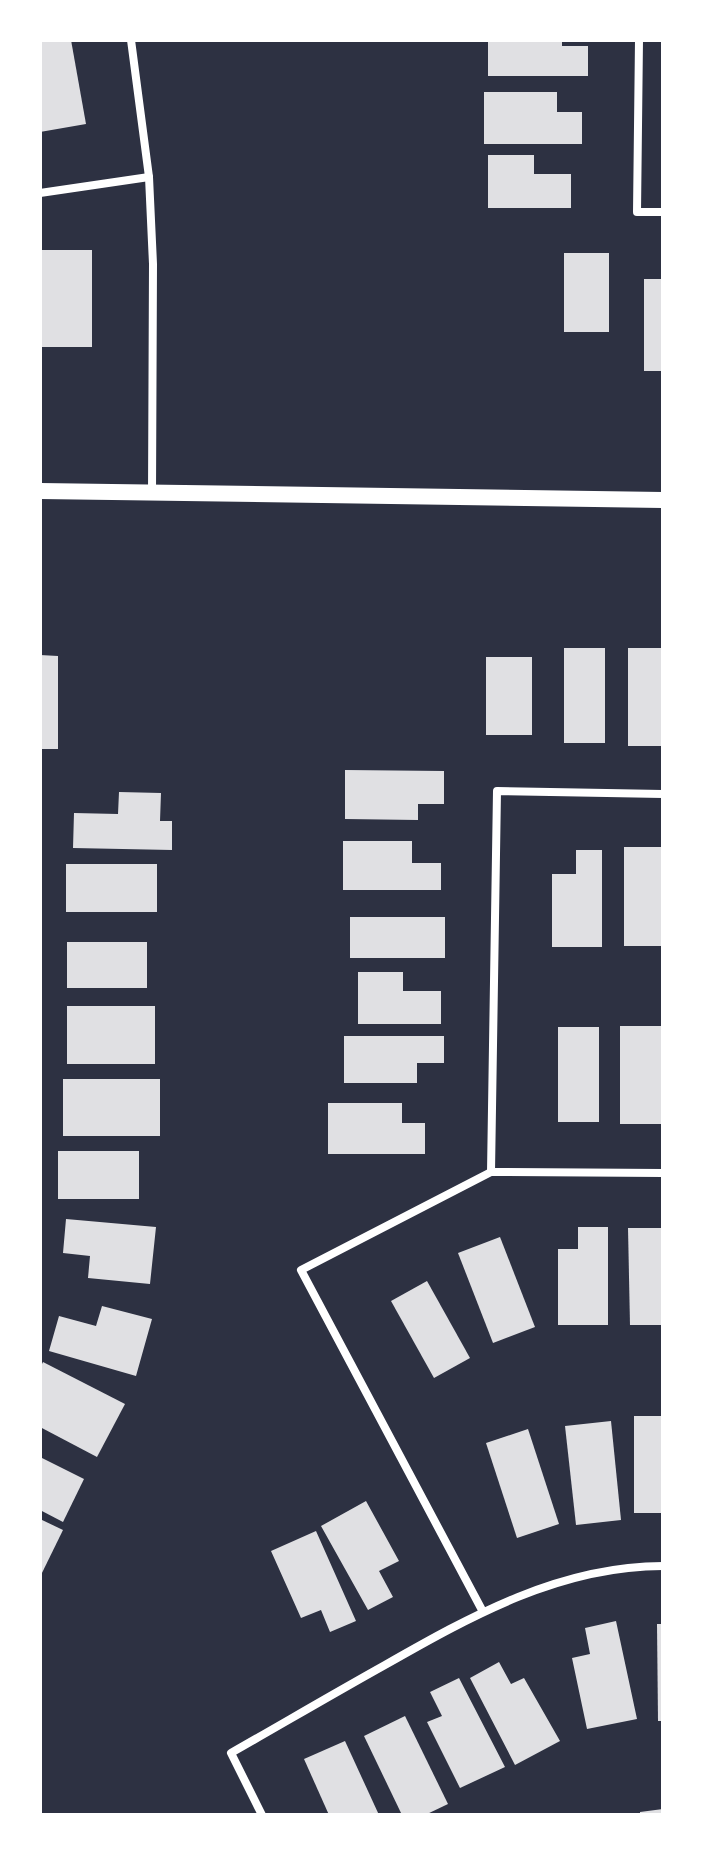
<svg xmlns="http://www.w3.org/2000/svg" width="703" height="1855" viewBox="0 0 703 1855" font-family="Merriweather,serif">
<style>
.building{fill:#e0e0e3}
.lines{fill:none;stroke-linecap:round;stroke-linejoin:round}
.minor{stroke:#fff;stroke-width:8}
.secondary{stroke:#fff;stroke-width:16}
</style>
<rect width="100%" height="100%" fill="#2d3142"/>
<g class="building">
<polygon points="40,40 71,40 86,124 40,132"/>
<polygon points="488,40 562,40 562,46 588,46 588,76 488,76"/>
<polygon points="484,92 557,92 557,112 582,112 582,144 484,144"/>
<polygon points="488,155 534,155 534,174 571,174 571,208 488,208"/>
<rect x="40" y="250" width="52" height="97"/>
<rect x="564" y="253" width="45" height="79"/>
<rect x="644" y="279" width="19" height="92"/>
<rect x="564" y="648" width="41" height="95"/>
<rect x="628" y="648" width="35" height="98"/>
<polygon points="40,655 58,656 58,749 40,749"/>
<rect x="486" y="657" width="46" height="78"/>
<polygon points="345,770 444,771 444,804 418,804 418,820 345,819"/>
<polygon points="119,792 161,793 160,821 172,821 172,850 73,848 74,813 118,814"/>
<polygon points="343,841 412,841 412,863 441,863 441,890 343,890"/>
<rect x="624" y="847" width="39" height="99"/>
<polygon points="576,850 602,850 602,947 552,947 552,874 576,874"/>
<rect x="66" y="864" width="91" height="48"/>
<rect x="350" y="917" width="95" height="41"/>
<rect x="67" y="942" width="80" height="46"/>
<polygon points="358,972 403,972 403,991 441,991 441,1024 358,1024"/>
<rect x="67" y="1006" width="88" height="58"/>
<rect x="620" y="1026" width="43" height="98"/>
<rect x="558" y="1027" width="41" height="95"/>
<polygon points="344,1036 444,1036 444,1063 417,1063 417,1083 344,1083"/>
<rect x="63" y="1079" width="97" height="57"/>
<polygon points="328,1103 402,1103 402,1123 425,1123 425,1154 328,1154"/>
<rect x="58" y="1151" width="81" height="48"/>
<polygon points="66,1219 156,1227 150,1284 88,1278 90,1256 63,1253"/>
<polygon points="578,1227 608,1227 608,1325 558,1325 558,1249 578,1249"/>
<polygon points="628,1228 663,1228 663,1325 630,1325"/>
<polygon points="500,1237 535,1327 493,1343 458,1253"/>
<polygon points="427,1281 470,1358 434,1378 391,1301"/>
<polygon points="102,1306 152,1319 136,1376 49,1351 59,1316 96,1326"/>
<polygon points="43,1362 125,1404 97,1457 40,1427 40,1368"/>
<polygon points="634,1416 663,1416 661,1513 634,1513"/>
<polygon points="611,1421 621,1520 576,1525 565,1426"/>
<polygon points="528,1429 559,1524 517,1538 486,1443"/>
<polygon points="40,1457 84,1479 63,1522 40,1510"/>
<polygon points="366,1501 399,1561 379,1571 393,1597 368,1610 321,1526"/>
<polygon points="40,1519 63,1530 40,1577"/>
<polygon points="316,1531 356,1621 330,1632 321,1610 301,1618 271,1551"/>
<polygon points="616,1621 637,1719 587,1729 572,1658 590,1654 585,1628"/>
<polygon points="657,1624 663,1624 663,1721 658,1721"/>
<polygon points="499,1662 511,1684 524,1678 560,1741 515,1765 470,1678"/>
<polygon points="459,1678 505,1767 460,1788 427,1722 442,1716 430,1692"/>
<polygon points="405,1716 448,1804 425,1815 402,1815 364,1736"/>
<polygon points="345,1741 379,1815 329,1815 304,1759"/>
<polygon points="663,1809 663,1815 640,1815 640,1812"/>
</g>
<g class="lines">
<g class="minor">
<polyline points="131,40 149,177 153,264 152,493"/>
<polyline points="639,40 637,212 663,212"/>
<polyline points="40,193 149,177"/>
<polyline points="491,1172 497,791 663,794"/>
<polyline points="482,1610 301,1270 491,1172 663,1173"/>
<path d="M262 1815 231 1753C282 1724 333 1694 385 1665 471 1616 560 1566 663 1566"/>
</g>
<polyline class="secondary" points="40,491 663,500"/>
</g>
<rect width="703" height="1855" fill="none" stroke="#ffffff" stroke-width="84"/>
</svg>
